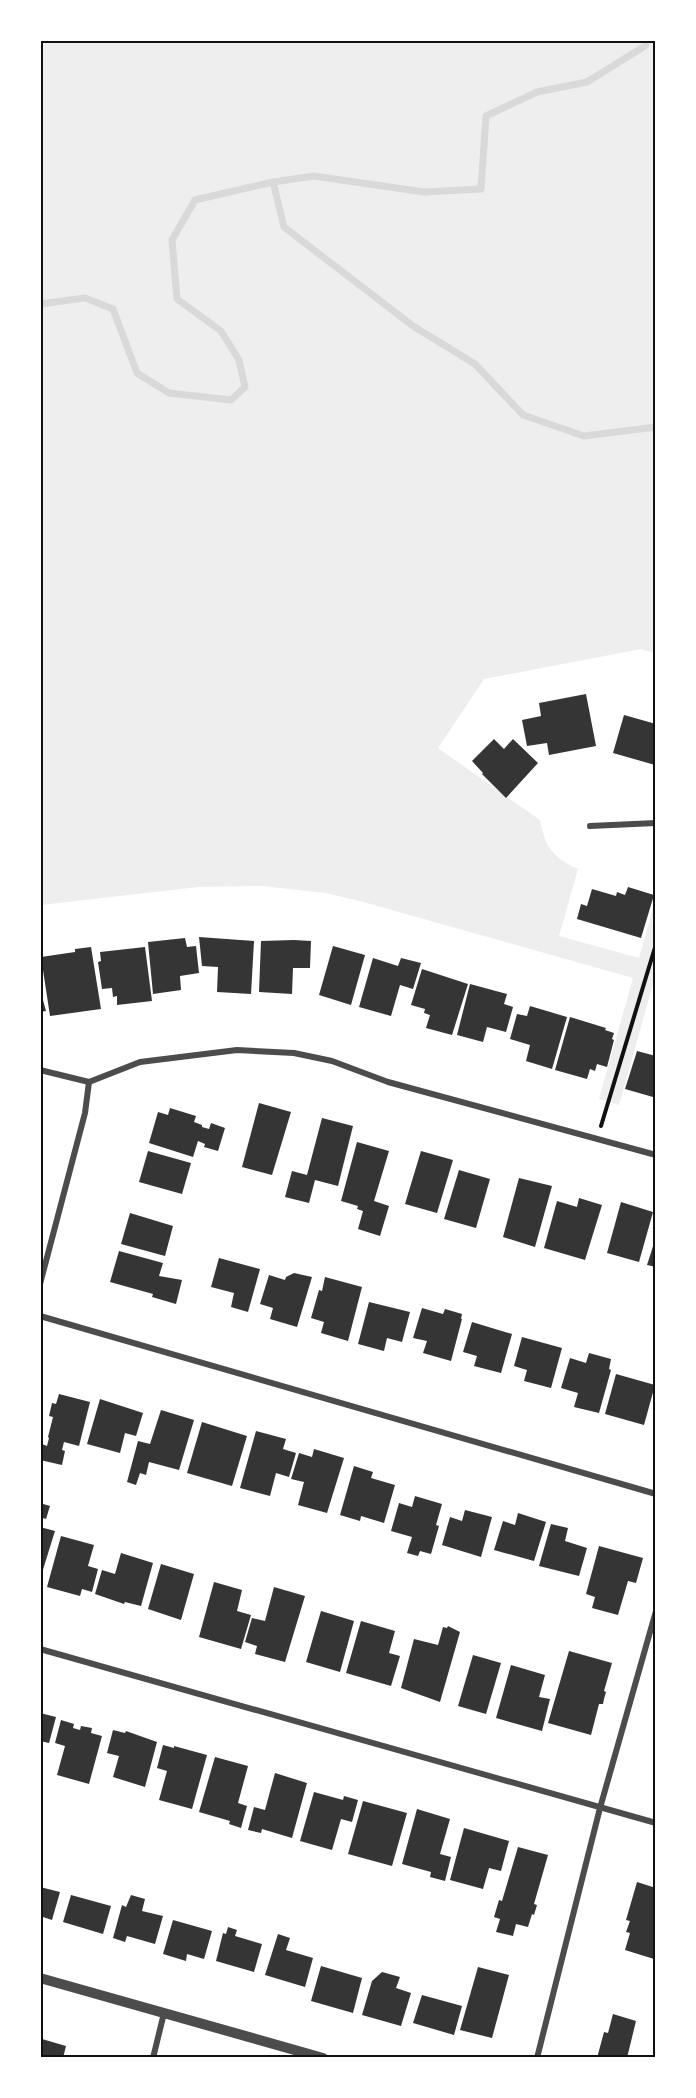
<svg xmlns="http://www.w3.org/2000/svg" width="696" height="2098" viewBox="0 0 696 2098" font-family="'Zilla Slab',serif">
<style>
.green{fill:#eee}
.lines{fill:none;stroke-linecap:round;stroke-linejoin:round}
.stream{stroke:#d9d9d9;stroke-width:7}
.building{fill:#353535}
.path{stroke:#111;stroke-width:4}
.minor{stroke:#4c4c4c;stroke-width:6}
.tertiary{stroke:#4c4c4c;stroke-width:10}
.neatline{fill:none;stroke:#111;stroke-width:2}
</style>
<rect width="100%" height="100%" fill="#fff"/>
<path class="green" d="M40 41H655V653L641 649 484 679 438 748 540 820C545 847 553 858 578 869L559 936 639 958 655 901V977L619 1105 599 1099 633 978 367 903 326 893 262 886 198 887 41 905Z"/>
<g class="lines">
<g class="stream">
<polyline points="273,182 284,227 413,326 475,364 523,415 584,436 656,427"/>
<polyline points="40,304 85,298 113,309 137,373 169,393 231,400 245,387 239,360 221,331 177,299 172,240 195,200 273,182 314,176 424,192 481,189 486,116 537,92 587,82 645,46 647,40"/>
</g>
</g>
<g class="building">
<polygon points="586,694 596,746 549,755 547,743 527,746 522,720 541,716 539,703"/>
<polygon points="624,715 656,724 655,765 613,753"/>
<polygon points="494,739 504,749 513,739 538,763 506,798 482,774 483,773 472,761"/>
<polygon points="628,887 654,895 641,938 577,919 581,904 587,906 592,889 616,896 617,892 625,895"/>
<polygon points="199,937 254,941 251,994 217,992 218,967 202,966"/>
<polygon points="185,938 187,947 196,946 199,973 180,976 181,990 153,994 148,942"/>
<polygon points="294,940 311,941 310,968 293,968 292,994 259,992 261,941"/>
<polygon points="333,946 365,955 351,1005 319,995"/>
<polygon points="91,947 101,1009 50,1016 41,957 75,952 75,949"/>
<polygon points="145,947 152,1001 117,1005 117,996 113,997 112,988 102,989 98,962 101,961 100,952"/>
<polygon points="373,958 398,966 401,958 421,963 413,989 400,985 391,1016 359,1007"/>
<polygon points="422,969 468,984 452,1035 426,1028 430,1015 424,1013 425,1009 411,1005"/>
<polygon points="470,984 507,994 504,1004 513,1007 506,1032 487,1027 483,1042 457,1035"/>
<polygon points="40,989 46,1011 40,1012"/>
<polygon points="530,1006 567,1017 552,1069 526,1061 530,1045 510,1039 517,1014 527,1016"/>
<polygon points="570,1017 606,1028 605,1030 614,1033 612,1039 614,1040 607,1067 597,1064 595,1071 590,1069 587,1079 555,1070"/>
<polygon points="637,1051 656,1056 656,1094 653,1097 625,1089"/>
<polygon points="259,1103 291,1112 272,1175 242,1167"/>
<polygon points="170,1108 196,1116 194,1122 202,1125 202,1127 209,1129 211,1123 225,1128 218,1151 204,1147 205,1144 198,1141 193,1157 149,1143 158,1112 168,1115"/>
<polygon points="322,1118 353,1126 338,1186 315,1180 309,1203 285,1197 292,1171 307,1175"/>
<polygon points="357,1142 389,1151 374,1201 389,1206 380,1236 358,1229 363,1211 357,1209 358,1206 341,1201"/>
<polygon points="148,1151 191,1163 182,1194 139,1182"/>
<polygon points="421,1151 453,1160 437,1213 405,1204"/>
<polygon points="459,1170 490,1179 476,1228 444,1219"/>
<polygon points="519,1178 552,1186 535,1247 503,1237"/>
<polygon points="579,1198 602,1205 585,1260 544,1248 557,1201 577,1207"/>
<polygon points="621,1202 653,1212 639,1262 607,1253"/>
<polygon points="130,1213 173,1226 165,1256 121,1244"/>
<polygon points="656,1237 656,1267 647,1265"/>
<polygon points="119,1251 163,1263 159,1276 182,1280 176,1304 152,1297 153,1294 110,1282"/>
<polygon points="219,1258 260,1269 248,1312 231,1307 234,1293 211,1287"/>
<polygon points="294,1273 312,1277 297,1327 270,1319 273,1308 260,1304 269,1275 285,1280 286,1277"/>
<polygon points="325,1277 362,1287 348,1341 321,1333 324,1322 311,1318 319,1290 322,1291"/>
<polygon points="369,1302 410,1312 402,1342 387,1338 384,1351 358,1344"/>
<polygon points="422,1308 443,1314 445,1309 462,1314 461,1319 462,1319 451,1361 423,1353 427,1341 413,1338"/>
<polygon points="472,1322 512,1334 501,1373 474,1366 477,1356 463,1352"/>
<polygon points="522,1337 562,1348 551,1388 524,1381 527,1370 514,1366"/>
<polygon points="589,1353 611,1359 609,1369 611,1370 599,1413 574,1407 578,1393 561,1388 570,1358 586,1363"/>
<polygon points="616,1374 655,1385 644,1425 605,1414"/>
<polygon points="59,1394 90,1402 79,1446 64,1442 62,1450 65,1451 62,1465 40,1460 42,1444 47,1446 49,1438 48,1437 53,1417 49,1416 52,1403 56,1404"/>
<polygon points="100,1399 143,1413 136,1436 125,1433 120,1453 87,1444"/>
<polygon points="161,1410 194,1420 179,1470 149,1462 146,1475 140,1473 136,1485 127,1482 138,1441 150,1444"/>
<polygon points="202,1422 247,1436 232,1486 187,1473"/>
<polygon points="256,1431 286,1439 283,1449 296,1453 289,1477 276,1473 270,1496 240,1488"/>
<polygon points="314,1449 344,1458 327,1513 298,1505 304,1482 291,1479 299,1453 312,1457"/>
<polygon points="354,1466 373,1472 371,1478 395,1485 384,1523 361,1516 360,1521 340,1515"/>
<polygon points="415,1496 442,1504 436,1525 439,1526 431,1554 420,1551 418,1556 407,1553 412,1537 391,1531 399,1503 412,1507"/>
<polygon points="40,1503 50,1506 46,1519 40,1517"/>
<polygon points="465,1510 492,1517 481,1557 442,1545 450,1517 462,1521"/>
<polygon points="518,1513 546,1522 534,1561 494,1550 503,1521 515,1525"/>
<polygon points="551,1524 568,1528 565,1541 587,1548 579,1576 539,1566"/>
<polygon points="40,1527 55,1531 41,1576 40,1576"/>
<polygon points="61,1536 94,1545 88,1566 98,1569 92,1592 82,1589 80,1596 47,1587"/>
<polygon points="599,1546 643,1558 636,1583 628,1581 618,1615 592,1608 595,1597 586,1594"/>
<polygon points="121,1553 153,1563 141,1606 125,1602 124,1604 95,1594 102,1570 115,1574"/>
<polygon points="161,1564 194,1574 181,1620 148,1609"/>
<polygon points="214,1582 242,1590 237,1611 251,1615 241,1649 199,1637"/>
<polygon points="274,1587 305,1596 285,1662 255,1654 257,1646 245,1642 252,1618 265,1621"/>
<polygon points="321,1611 354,1621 340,1672 306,1662"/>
<polygon points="361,1621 395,1631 389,1653 400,1656 391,1686 346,1673"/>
<polygon points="448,1626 460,1632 440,1702 401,1688 414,1639 438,1645 443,1627 447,1628"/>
<polygon points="569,1651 612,1663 604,1691 606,1692 604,1699 603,1704 599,1704 591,1735 548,1723"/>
<polygon points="473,1655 501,1663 486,1714 458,1706"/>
<polygon points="511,1665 545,1675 539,1697 550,1699 542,1731 496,1718"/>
<polygon points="40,1713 56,1717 49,1743 40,1741"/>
<polygon points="61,1720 74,1724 73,1728 80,1730 81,1726 92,1728 91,1733 102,1736 89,1784 57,1775 65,1746 55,1743"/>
<polygon points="113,1730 125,1733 126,1731 157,1742 145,1787 113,1777 119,1756 107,1753"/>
<polygon points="163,1745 174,1748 174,1746 207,1755 192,1809 159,1800 167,1771 157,1768"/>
<polygon points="215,1757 248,1766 238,1803 247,1806 241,1828 229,1824 230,1821 199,1812"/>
<polygon points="275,1773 307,1783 292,1838 262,1829 261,1833 248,1830 254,1807 265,1810"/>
<polygon points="314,1792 343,1800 344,1796 358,1800 352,1822 341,1819 332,1850 300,1841"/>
<polygon points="363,1801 407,1813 392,1866 348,1854"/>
<polygon points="417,1809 450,1819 440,1854 451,1857 445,1881 430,1877 431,1872 402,1864"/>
<polygon points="464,1828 509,1841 501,1871 489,1868 483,1889 450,1880"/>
<polygon points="518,1847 548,1855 534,1904 537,1905 534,1915 532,1914 528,1927 516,1924 513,1936 496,1932 500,1919 494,1917 499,1900 502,1901"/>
<polygon points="637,1882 656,1888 656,1952 654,1959 625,1950 630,1933 626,1932 630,1921 626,1920"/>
<polygon points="40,1887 60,1892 52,1920 40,1916"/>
<polygon points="71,1895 111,1906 103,1934 63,1922"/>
<polygon points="131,1895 145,1899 142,1911 163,1916 155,1944 127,1936 125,1942 113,1938 122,1905 126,1907"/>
<polygon points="173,1920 212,1931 204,1959 187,1954 186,1961 163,1954"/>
<polygon points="228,1927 237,1930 235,1936 262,1944 254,1972 216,1961 223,1933 226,1934"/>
<polygon points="278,1934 290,1938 286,1950 313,1958 305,1987 265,1975"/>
<polygon points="321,1966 362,1978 353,2013 311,2001"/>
<polygon points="478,1967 509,1975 492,2038 460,2030"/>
<polygon points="382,1972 400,1977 396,1988 411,1993 401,2026 362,2015 372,1981"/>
<polygon points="422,1995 462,2006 454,2035 413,2023"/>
<polygon points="613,2014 636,2021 627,2058 597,2058 604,2032 608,2033"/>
<polygon points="42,2039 66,2046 63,2058 40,2058 40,2040"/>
</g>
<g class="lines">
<polyline class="path" points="601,1126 656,944"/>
<g class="minor">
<polyline points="590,826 656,823"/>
<polyline points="40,1070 89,1082 140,1062 237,1050 294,1053 332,1061 388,1082 656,1155"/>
<polyline points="40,1284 85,1113 89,1082"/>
<polyline points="40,1316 656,1494"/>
<polyline points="40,1649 656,1823"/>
<polyline points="153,2058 164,2013"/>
<polyline points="537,2058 600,1808 656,1611"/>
</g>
<polyline class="tertiary" points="40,1978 323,2058"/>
</g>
<rect width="696" height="2098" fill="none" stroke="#ffffff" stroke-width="84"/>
<rect x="42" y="42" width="612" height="2014" class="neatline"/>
</svg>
